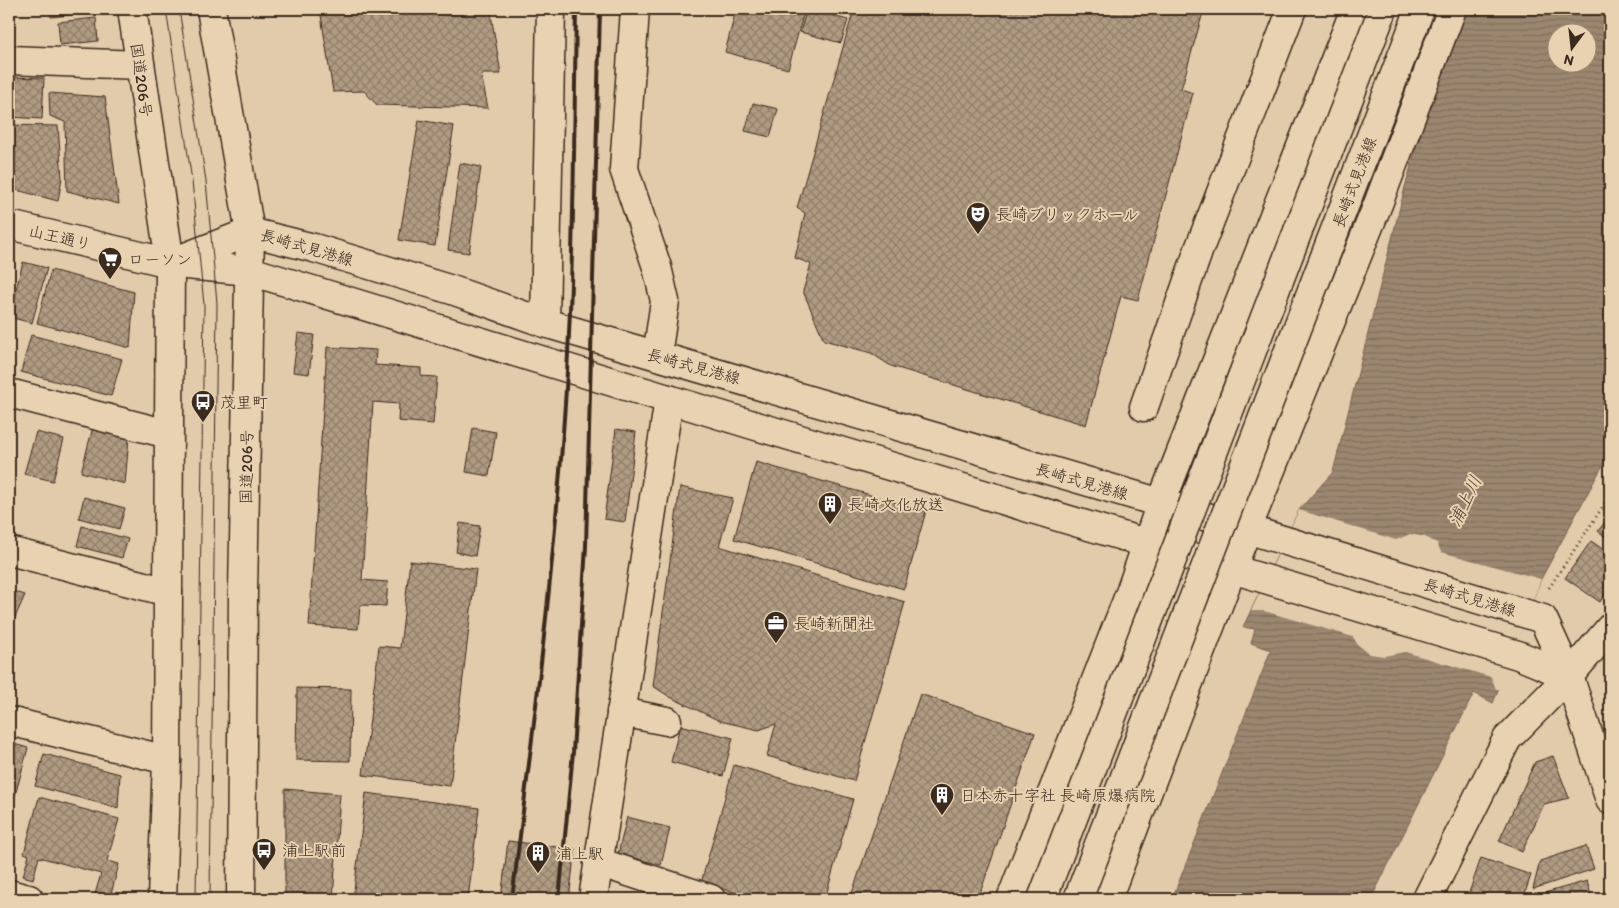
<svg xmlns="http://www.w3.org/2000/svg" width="1619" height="908" viewBox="0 0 1619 908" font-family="Itim,'Klee One',sans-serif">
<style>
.water{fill:url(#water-rules);stroke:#75624f;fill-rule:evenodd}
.pier{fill:#e1cbab}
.building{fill:url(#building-cross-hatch);stroke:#3b2a1e}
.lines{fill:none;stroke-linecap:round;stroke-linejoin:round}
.minor-casing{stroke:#3b2a1e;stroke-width:31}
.major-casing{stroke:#3b2a1e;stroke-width:31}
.highway-casing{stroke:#3b2a1e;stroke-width:31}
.path{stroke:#3b2a1e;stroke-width:3;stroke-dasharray:1 4;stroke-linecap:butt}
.minor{stroke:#e8d2b1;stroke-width:28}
.major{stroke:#e8d2b1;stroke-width:28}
.highway{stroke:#e8d2b1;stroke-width:28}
.tram{stroke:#3b2a1e;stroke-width:1}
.rail{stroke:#3b2a1e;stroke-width:4}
.major-bridge-casing{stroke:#3b2a1e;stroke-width:31;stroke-linecap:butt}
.major-bridge{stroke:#e8d2b1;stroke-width:28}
.labels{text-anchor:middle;stroke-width:4;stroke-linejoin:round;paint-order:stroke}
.street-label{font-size:16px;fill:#3b2a1e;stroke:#e8d2b1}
.poi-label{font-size:16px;fill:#3b2a1e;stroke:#e8d2b1;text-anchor:start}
.water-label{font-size:18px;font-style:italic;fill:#534132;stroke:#e8d2b1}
</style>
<defs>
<pattern id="water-rules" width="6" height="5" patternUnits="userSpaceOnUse" patternTransform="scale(1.25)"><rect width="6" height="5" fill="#9b8770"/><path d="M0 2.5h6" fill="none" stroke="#806f5b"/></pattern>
<pattern id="building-cross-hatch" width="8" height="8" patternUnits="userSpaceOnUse" patternTransform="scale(1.25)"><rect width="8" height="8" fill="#b09b82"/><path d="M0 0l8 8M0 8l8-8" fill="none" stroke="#907f6a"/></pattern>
</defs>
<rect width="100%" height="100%" fill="#e1cbab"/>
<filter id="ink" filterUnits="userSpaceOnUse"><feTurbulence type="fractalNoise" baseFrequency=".02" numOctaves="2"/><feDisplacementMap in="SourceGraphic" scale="10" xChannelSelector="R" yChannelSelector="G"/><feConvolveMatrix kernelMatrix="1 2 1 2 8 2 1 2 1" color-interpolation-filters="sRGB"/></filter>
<g filter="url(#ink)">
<path class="water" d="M1455 9H1610V452L1541 579 1493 703 1474 693 1371 899H1172L1271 650 1251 643 1255 629 1243 627 1299 510 1333 472 1405 187ZM1556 32H1586V62H1556Z"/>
<polygon class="pier" points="1299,510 1396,540 1410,534 1425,537 1437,543 1441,552 1541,579 1500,689 1496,689 1491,677 1405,652 1384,656 1370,654 1358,645 1353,637 1264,611 1251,611"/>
<g class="building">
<polygon points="50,9 96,9 97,12 51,17"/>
<polygon points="320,9 490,9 501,74 481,74 488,108 377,105 364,91 333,92"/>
<polygon points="716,9 805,9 788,69 725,52 735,14"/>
<polygon points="807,9 848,20 841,43 800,32"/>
<polygon points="854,9 1204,9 1181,89 1193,93 1138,300 1121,296 1086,425 891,366 871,353 824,340 803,291 811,264 795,258 805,213 797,208"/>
<polygon points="96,18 98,41 60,45 58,22"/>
<polygon points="9,77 44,78 42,119 9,117"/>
<polygon points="49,93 105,97 119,204 67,191 65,122 50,116"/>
<polygon points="753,103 778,109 770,137 745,131"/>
<polygon points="419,120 454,126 435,246 399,240"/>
<polygon points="9,125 58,126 62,178 58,201 9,188"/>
<polygon points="460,163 481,167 469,253 448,250"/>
<polygon points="23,262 47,268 32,323 9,317"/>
<polygon points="51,270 134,292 130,348 37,323"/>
<polygon points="298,333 314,335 309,374 293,372"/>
<polygon points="31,335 122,359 111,396 21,372"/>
<polygon points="327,347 376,350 375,365 421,368 421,376 437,377 433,424 398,421 399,404 373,402 362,580 388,582 386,606 360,605 358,629 309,626"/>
<polygon points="93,427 129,438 125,484 81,472"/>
<polygon points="473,428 496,432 489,476 466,472"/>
<polygon points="616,429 636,432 625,522 604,519"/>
<polygon points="36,432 64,439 53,481 24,474"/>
<polygon points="756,462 926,511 904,589 734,539"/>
<polygon points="680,487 733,498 719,546 905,602 854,781 767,756 776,724 759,730 720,721 670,697 653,686"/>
<polygon points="84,497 125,508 119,529 79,518"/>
<polygon points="1610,516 1610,541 1598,531"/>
<polygon points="460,523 480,526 475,556 456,552"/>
<polygon points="82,526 128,539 122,558 77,546"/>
<polygon points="1591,541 1610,554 1610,588 1600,602 1565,578"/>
<polygon points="410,561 476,569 450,786 363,775 379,646 400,648"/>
<polygon points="9,590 25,595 9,631"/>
<polygon points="297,688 351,689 350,761 296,760"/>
<polygon points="920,694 1035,733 978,899 850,899"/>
<polygon points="680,725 733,738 723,776 671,762"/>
<polygon points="14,744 28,748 13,803 9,802 9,764"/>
<polygon points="44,754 120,774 118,808 35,786"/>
<polygon points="1553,756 1569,798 1544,804 1522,852 1499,841 1535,762"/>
<polygon points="734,765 853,799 825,899 759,899 701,883"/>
<polygon points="285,789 340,794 333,899 285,899"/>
<polygon points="366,793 479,808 468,899 353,899"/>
<polygon points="39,797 119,819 107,861 119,864 110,898 95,894 101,874 39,857 33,879 23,876 29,855 24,853"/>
<polygon points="627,817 670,828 661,865 618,854"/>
<polygon points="508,841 575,849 569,899 501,899"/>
<polygon points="1586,846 1594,869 1533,889 1540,861"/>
<polygon points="1481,858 1531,875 1523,899 1489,899 1469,893"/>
<polygon points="1587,881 1592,899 1536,899 1534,896"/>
</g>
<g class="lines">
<defs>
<g id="minor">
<polyline points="635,9 624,169 657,267 665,301 657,356"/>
<polyline points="9,60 140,65"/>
<polyline points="9,225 170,263"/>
<polyline points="545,323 551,9"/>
<polyline points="9,393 168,434"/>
<polyline points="1144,407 1199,249 1292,9"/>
<polyline points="9,551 168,592"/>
<polyline points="1610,628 1569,676 1610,800"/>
<polyline points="621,712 667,721"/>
<polyline points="9,721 167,760"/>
<polyline points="598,862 711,899"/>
<polyline points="9,894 29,899"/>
<polyline points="593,899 669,399"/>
</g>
<g id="major">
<polyline points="170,263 250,232 314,248 452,290 545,323 1161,503 1543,619 1569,676"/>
<polyline points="176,264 250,271 753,425 1518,655 1569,676"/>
<polyline points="1011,899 1131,590 1161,503 1355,9"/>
<polyline points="1107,899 1247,529 1378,204 1452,9"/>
<polyline points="1427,899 1507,739 1569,676"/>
</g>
<g id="highway">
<polyline points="132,9 170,263 167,760 162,899"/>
<polyline points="211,9 250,232 243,592 241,899"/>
</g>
</defs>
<use href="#minor" class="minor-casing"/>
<use href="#major" class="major-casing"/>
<use href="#highway" class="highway-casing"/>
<polyline class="path" points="1549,588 1610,496"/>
<use href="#minor" class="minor"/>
<use href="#major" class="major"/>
<use href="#highway" class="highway"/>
<g class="tram">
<polyline points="166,9 192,181 204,305 196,899"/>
<polyline points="179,9 206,181 217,303 210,899"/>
</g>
<g class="rail">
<path d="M512 899C533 734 554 570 565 404 574 272 574 140 576 9"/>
<polyline points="559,899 573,752 586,546 600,9"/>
</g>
<defs>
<g id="major-bridge">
<polyline points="1042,899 1383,9"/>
<polyline points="1078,899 1420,9"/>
</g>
</defs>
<use href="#major-bridge" class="major-bridge-casing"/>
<use href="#major-bridge" class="major-bridge"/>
</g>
</g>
<defs>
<symbol id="theatre-pin" viewBox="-11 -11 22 30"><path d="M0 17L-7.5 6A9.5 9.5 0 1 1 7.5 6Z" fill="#3b2a1e" stroke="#e8d2b1"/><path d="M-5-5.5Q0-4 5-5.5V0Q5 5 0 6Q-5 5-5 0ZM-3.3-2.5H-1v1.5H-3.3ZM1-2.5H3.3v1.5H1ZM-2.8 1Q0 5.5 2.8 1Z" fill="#fff"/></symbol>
<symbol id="supermarket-pin" viewBox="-11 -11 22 30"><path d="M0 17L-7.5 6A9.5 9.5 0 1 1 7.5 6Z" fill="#3b2a1e" stroke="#e8d2b1"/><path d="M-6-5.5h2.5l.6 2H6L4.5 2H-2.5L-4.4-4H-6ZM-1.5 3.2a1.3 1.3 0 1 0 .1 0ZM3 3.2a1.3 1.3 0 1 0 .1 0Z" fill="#fff"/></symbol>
<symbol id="bus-pin" viewBox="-11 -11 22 30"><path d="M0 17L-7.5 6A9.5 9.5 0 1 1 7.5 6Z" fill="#3b2a1e" stroke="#e8d2b1"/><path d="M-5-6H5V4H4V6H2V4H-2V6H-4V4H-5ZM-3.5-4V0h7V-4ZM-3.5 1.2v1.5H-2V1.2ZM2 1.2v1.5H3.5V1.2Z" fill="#fff"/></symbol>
<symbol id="building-pin" viewBox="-11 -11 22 30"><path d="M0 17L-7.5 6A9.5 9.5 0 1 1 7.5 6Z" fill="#3b2a1e" stroke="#e8d2b1"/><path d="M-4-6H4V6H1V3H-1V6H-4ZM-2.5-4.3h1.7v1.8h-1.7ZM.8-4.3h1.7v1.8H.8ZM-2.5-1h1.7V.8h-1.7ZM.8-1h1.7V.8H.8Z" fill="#fff"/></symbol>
<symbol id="office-pin" viewBox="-11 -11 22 30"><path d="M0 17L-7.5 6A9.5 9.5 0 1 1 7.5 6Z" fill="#3b2a1e" stroke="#e8d2b1"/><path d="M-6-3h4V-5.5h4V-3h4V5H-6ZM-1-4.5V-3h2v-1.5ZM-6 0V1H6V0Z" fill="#fff"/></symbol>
</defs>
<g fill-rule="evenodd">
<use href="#theatre-pin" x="964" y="200" width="28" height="38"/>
<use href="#supermarket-pin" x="96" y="245" width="28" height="38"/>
<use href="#bus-pin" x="189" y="388" width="28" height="38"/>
<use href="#building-pin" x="816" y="490" width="28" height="38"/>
<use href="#office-pin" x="762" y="609" width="28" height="38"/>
<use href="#building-pin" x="928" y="781" width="28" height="38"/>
<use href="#bus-pin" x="250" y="836" width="28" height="38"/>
<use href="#building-pin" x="524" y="839" width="28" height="38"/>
</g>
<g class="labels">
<g class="street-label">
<text transform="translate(142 80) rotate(82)" y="6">国道206号</text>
<text transform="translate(1354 182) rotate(-69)" y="6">長崎式見港線</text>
<text transform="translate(60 237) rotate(13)" y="6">山王通り</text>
<text transform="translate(307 247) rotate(16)" y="6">長崎式見港線</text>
<text transform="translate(694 366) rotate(15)" y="6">長崎式見港線</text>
<text transform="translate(246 467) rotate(-89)" y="6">国道206号</text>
<text transform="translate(1082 481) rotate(16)" y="6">長崎式見港線</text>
<text transform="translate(1470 597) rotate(17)" y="6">長崎式見港線</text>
</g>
<g class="poi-label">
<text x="996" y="220">長崎ブリックホール</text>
<text x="128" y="265">ローソン</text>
<text x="220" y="408">茂里町</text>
<text x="848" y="510">長崎文化放送</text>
<text x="794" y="629">長崎新聞社</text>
<text x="960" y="801">日本赤十字社 長崎原爆病院</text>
<text x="282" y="856">浦上駅前</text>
<text x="556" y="859">浦上駅</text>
</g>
<g class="water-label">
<text transform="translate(1465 501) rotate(-64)" y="6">浦上川</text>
</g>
</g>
<rect width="1619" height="908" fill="none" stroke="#e8d2b1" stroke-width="30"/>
<rect x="15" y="15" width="1589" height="878" fill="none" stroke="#3b2a1e" stroke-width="2" filter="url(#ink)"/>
<g transform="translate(1572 48) rotate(195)"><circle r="24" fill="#e8d2b1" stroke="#a38f76"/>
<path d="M0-4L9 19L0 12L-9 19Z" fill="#3b2a1e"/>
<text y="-8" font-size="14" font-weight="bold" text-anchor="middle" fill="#3b2a1e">N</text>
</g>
</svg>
